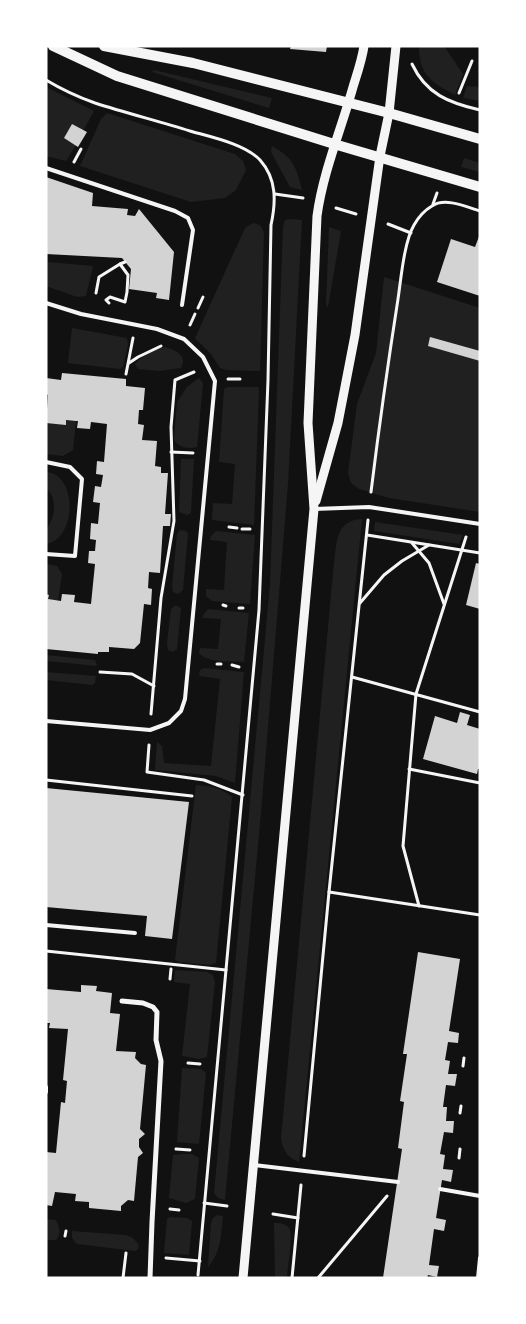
<svg xmlns="http://www.w3.org/2000/svg" width="526" height="1324" viewBox="0 0 526 1324" font-family="Inter,sans-serif">
<style>
.green{fill:#202020}
.building{fill:#d3d3d3}
.lines{fill:none;stroke-linecap:round;stroke-linejoin:round}
.path{stroke:#f5f5f5;stroke-width:3}
.service{stroke:#f5f5f5;stroke-width:4}
.minor{stroke:#f5f5f5;stroke-width:5}
.tertiary{stroke:#f5f5f5;stroke-width:9}
.secondary{stroke:#f5f5f5;stroke-width:10}
</style>
<rect width="100%" height="100%" fill="#111"/>
<g class="green">
<path d="M419 46H444L463 74 455 95C431 82 419 75 419 46Z"/>
<polygon points="154,70 272,98 269,108 152,72"/>
<polygon points="467,86 480,87 480,101 463,98"/>
<polygon points="46,87 94,111 83,131 72,124 64,138 76,145 66,161 46,156"/>
<polygon points="107,113 235,154 243,161 246,170 236,190 225,198 191,202 80,166 101,119"/>
<path d="M272 146C293 158 296 166 302 190L290 187 271 152Z"/>
<polygon points="464,158 480,163 480,172 461,167"/>
<polygon points="290,219 302,220 288,484 261,813 225,1200 218,1198 214,1193 270,584 283,227 285,220"/>
<polygon points="253,223 260,225 264,232 260,371 226,370 220,368 211,354 195,338 245,228"/>
<polygon points="329,227 341,231 328,307 326,305"/>
<polygon points="46,254 48,254 48,262 93,266 86,296 77,297 46,286"/>
<polygon points="384,277 480,308 480,512 389,498 359,489 351,483 348,473 357,404 376,353"/>
<polygon points="72,328 127,338 128,345 123,367 120,369 68,363"/>
<path d="M165 347C176 350 188 356 181 368L159 371 138 369 135 364C143 355 154 349 165 347Z"/>
<path d="M199 378 203 383 197 447C188 449 179 448 174 440L177 402 187 387Z"/>
<polygon points="227,387 258,387 259,391 254,525 212,520 213,503 232,504 235,464 219,462 224,389"/>
<polygon points="66,420 76,421 73,450 63,456 46,454 46,423 66,424"/>
<polygon points="181,459 194,459 191,513 187,515 179,512"/>
<path d="M46 472C78 474 77 539 46 544V529C55 520 58 496 46 489Z"/>
<path d="M362 519 299 1162C287 1157 283 1151 281 1138L334 562C337 542 336 520 362 519Z"/>
<polygon points="375,522 463,535 459,544 374,531"/>
<polygon points="180,530 186,531 188,534 183,590 178,594 173,592 172,586 177,534"/>
<polygon points="216,531 255,535 250,604 212,601 206,596 206,589 224,590 227,542 210,540 211,536"/>
<polygon points="46,564 57,566 62,574 58,601 48,599 49,595 46,594"/>
<polygon points="176,605 181,608 177,649 173,652 168,650 167,643 171,609"/>
<path d="M208 609 249 613 244 662C233 661 206 663 199 653L200 648 218 649 221 619 203 618V615Z"/>
<polygon points="46,655 95,660 97,666 46,661"/>
<polygon points="204,668 244,672 235,783 216,776 155,770 157,742 162,746 164,763 211,766 220,679 200,676 199,674 200,670"/>
<polygon points="46,672 96,676 95,683 92,685 46,680"/>
<path d="M196 785C211 786 221 788 232 797L216 963 210 965 179 962 175 960Z"/>
<polygon points="175,970 207,972 213,975 215,982 207,1057 199,1059 182,1056 190,984 174,982"/>
<polygon points="182,1068 201,1069 206,1073 199,1144 177,1142"/>
<polygon points="182,1154 192,1154 199,1158 195,1199 186,1203 169,1198 173,1155"/>
<path d="M217 1215 223 1216C221 1235 221 1253 208 1267L211 1223 213 1218Z"/>
<polygon points="170,1217 187,1218 192,1221 189,1255 164,1253 167,1219"/>
<path d="M46 1219 56 1220C59 1227 62 1233 56 1240H46Z"/>
<path d="M274 1223C280 1223 285 1223 289 1228 294 1236 287 1268 287 1278H275Z"/>
<polygon points="72,1231 126,1235 133,1238 139,1245 138,1249 135,1251 77,1244 72,1238"/>
</g>
<g class="building">
<polygon points="291,46 327,46 326,52 290,49"/>
<polygon points="72,124 87,132 78,147 64,138"/>
<polygon points="46,177 93,193 92,206 128,209 127,215 135,216 139,209 174,252 169,300 156,298 157,293 129,289 131,269 122,258 46,254"/>
<polygon points="480,234 480,296 437,282 451,239 475,247"/>
<polygon points="430,337 480,351 480,361 428,346"/>
<polygon points="62,373 126,379 126,386 145,388 143,410 139,410 138,424 144,425 142,440 157,441 155,466 161,467 161,473 168,473 165,514 171,514 170,526 163,526 160,573 149,572 148,588 152,589 151,605 144,604 140,643 134,649 109,647 109,652 98,652 98,654 46,649 46,594 49,595 48,599 61,601 62,594 75,595 74,602 91,604 95,564 88,563 89,551 95,551 96,540 90,539 91,523 98,524 100,503 93,502 95,486 101,487 103,475 96,474 97,461 104,462 107,424 91,422 90,429 77,428 78,421 76,421 66,420 66,425 46,423 48,395 46,394 46,378 61,380"/>
<polygon points="476,563 480,564 480,609 466,605"/>
<polygon points="460,712 470,715 467,725 480,729 480,769 478,769 477,774 423,759 435,716 457,723"/>
<polygon points="46,788 189,802 172,939 145,936 147,916 46,907"/>
<polygon points="418,952 460,959 449,1031 459,1033 458,1043 448,1042 445,1060 450,1061 448,1074 457,1074 455,1086 446,1085 443,1107 447,1107 446,1121 454,1121 453,1133 444,1132 440,1154 445,1155 443,1169 453,1170 451,1182 442,1180 436,1218 446,1220 444,1231 434,1229 429,1265 439,1266 437,1277 428,1275 427,1278 383,1278 402,1149 398,1148 404,1102 400,1101 407,1054 403,1054"/>
<polygon points="81,985 97,986 96,991 112,993 110,1013 120,1014 116,1051 136,1052 135,1058 141,1064 146,1065 140,1129 145,1134 139,1139 139,1147 143,1153 138,1157 134,1201 128,1200 121,1206 121,1211 89,1208 89,1202 75,1201 76,1194 55,1192 52,1206 46,1205 46,1152 56,1153 61,1102 65,1103 67,1081 63,1080 68,1029 49,1028 50,1023 46,1023 46,989 81,992"/>
</g>
<g class="lines">
<g class="path">
<path d="M412 64C426 94 449 103 480 110"/>
<path d="M46 80C61 89 78 97 95 103 126 113 158 121 190 131 211 137 245 144 260 160 277 179 276 202 271 225L268 380 259 610 198 1275"/>
<polyline points="459,93 472,61"/>
<polyline points="74,162 81,149"/>
<polyline points="275,194 303,198"/>
<polyline points="433,204 437,193"/>
<polyline points="336,208 356,214"/>
<polyline points="388,224 411,233"/>
<polyline points="120,264 125,262"/>
<polyline points="96,293 99,277 120,264 128,275 127,292 125,302 110,297 106,300 109,303"/>
<polyline points="198,308 203,297"/>
<polyline points="190,325 195,314"/>
<polyline points="129,363 138,357 161,346"/>
<polyline points="126,374 133,338"/>
<polyline points="228,379 240,379"/>
<polyline points="171,452 193,453"/>
<path d="M371 492C379 427 388 363 398 299 401 279 404 242 414 225 418 218 425 210 432 206 445 197 467 207 480 211"/>
<polyline points="229,527 237,528"/>
<polyline points="242,529 250,529"/>
<polyline points="367,535 480,553"/>
<polyline points="412,543 429,563 444,604"/>
<polyline points="360,603 384,575 402,561 429,545"/>
<polyline points="223,605 226,606"/>
<polyline points="239,608 243,608"/>
<polyline points="217,664 221,664"/>
<polyline points="232,665 239,667"/>
<polyline points="100,672 132,674 154,686"/>
<polyline points="352,677 480,712"/>
<polyline points="151,714 161,598 174,521 171,427 175,380 194,372"/>
<polyline points="149,745 147,772 204,780 243,795"/>
<polyline points="409,769 480,783"/>
<polyline points="46,780 192,796"/>
<polyline points="329,892 480,915"/>
<polyline points="419,906 403,846 416,694 466,537"/>
<polyline points="46,951 226,970"/>
<polyline points="170,979 171,969"/>
<polyline points="188,1063 200,1064"/>
<polyline points="463,1066 464,1058"/>
<polyline points="460,1113 461,1106"/>
<polyline points="176,1149 190,1150"/>
<polyline points="304,1156 329,892 368,520"/>
<polyline points="459,1158 460,1149"/>
<polyline points="204,1203 227,1206"/>
<polyline points="170,1209 179,1210"/>
<polyline points="273,1214 298,1218"/>
<polyline points="65,1236 66,1231"/>
<polyline points="166,1258 200,1261"/>
<polyline points="123,1278 126,1253"/>
<polyline points="292,1278 301,1185"/>
<polyline points="318,1278 387,1196"/>
</g>
<g class="service">
<polyline points="46,168 175,211 188,218 193,230 182,305"/>
<polyline points="46,303 81,314 157,329 184,339 203,357 215,381 185,699 181,711 169,723 150,730 46,721"/>
<polyline points="46,462 70,467 82,479 75,556 46,554"/>
<polyline points="314,509 369,507 480,524"/>
<polyline points="46,925 135,933"/>
<polyline points="46,1087 46,1092"/>
<polyline points="254,1165 398,1182"/>
<polyline points="440,1189 480,1196"/>
<polyline points="478,1278 480,1258"/>
</g>
<polyline class="minor" points="122,1001 143,1003 153,1007 157,1012 156,1040 161,1061 152,1222 150,1278"/>
<g class="tertiary">
<polyline points="316,501 338,423 355,335 380,156 389,113 396,46"/>
<path d="M243 1278 314 509 308 423 317 216C323 172 341 130 353 87 357 74 362 60 364 46"/>
</g>
<g class="secondary">
<polyline points="53,46 117,76 334,144 480,187"/>
<polyline points="104,46 193,63 389,113 480,139"/>
</g>
</g>
<rect width="526" height="1324" fill="none" stroke="#ffffff" stroke-width="95"/>
</svg>
